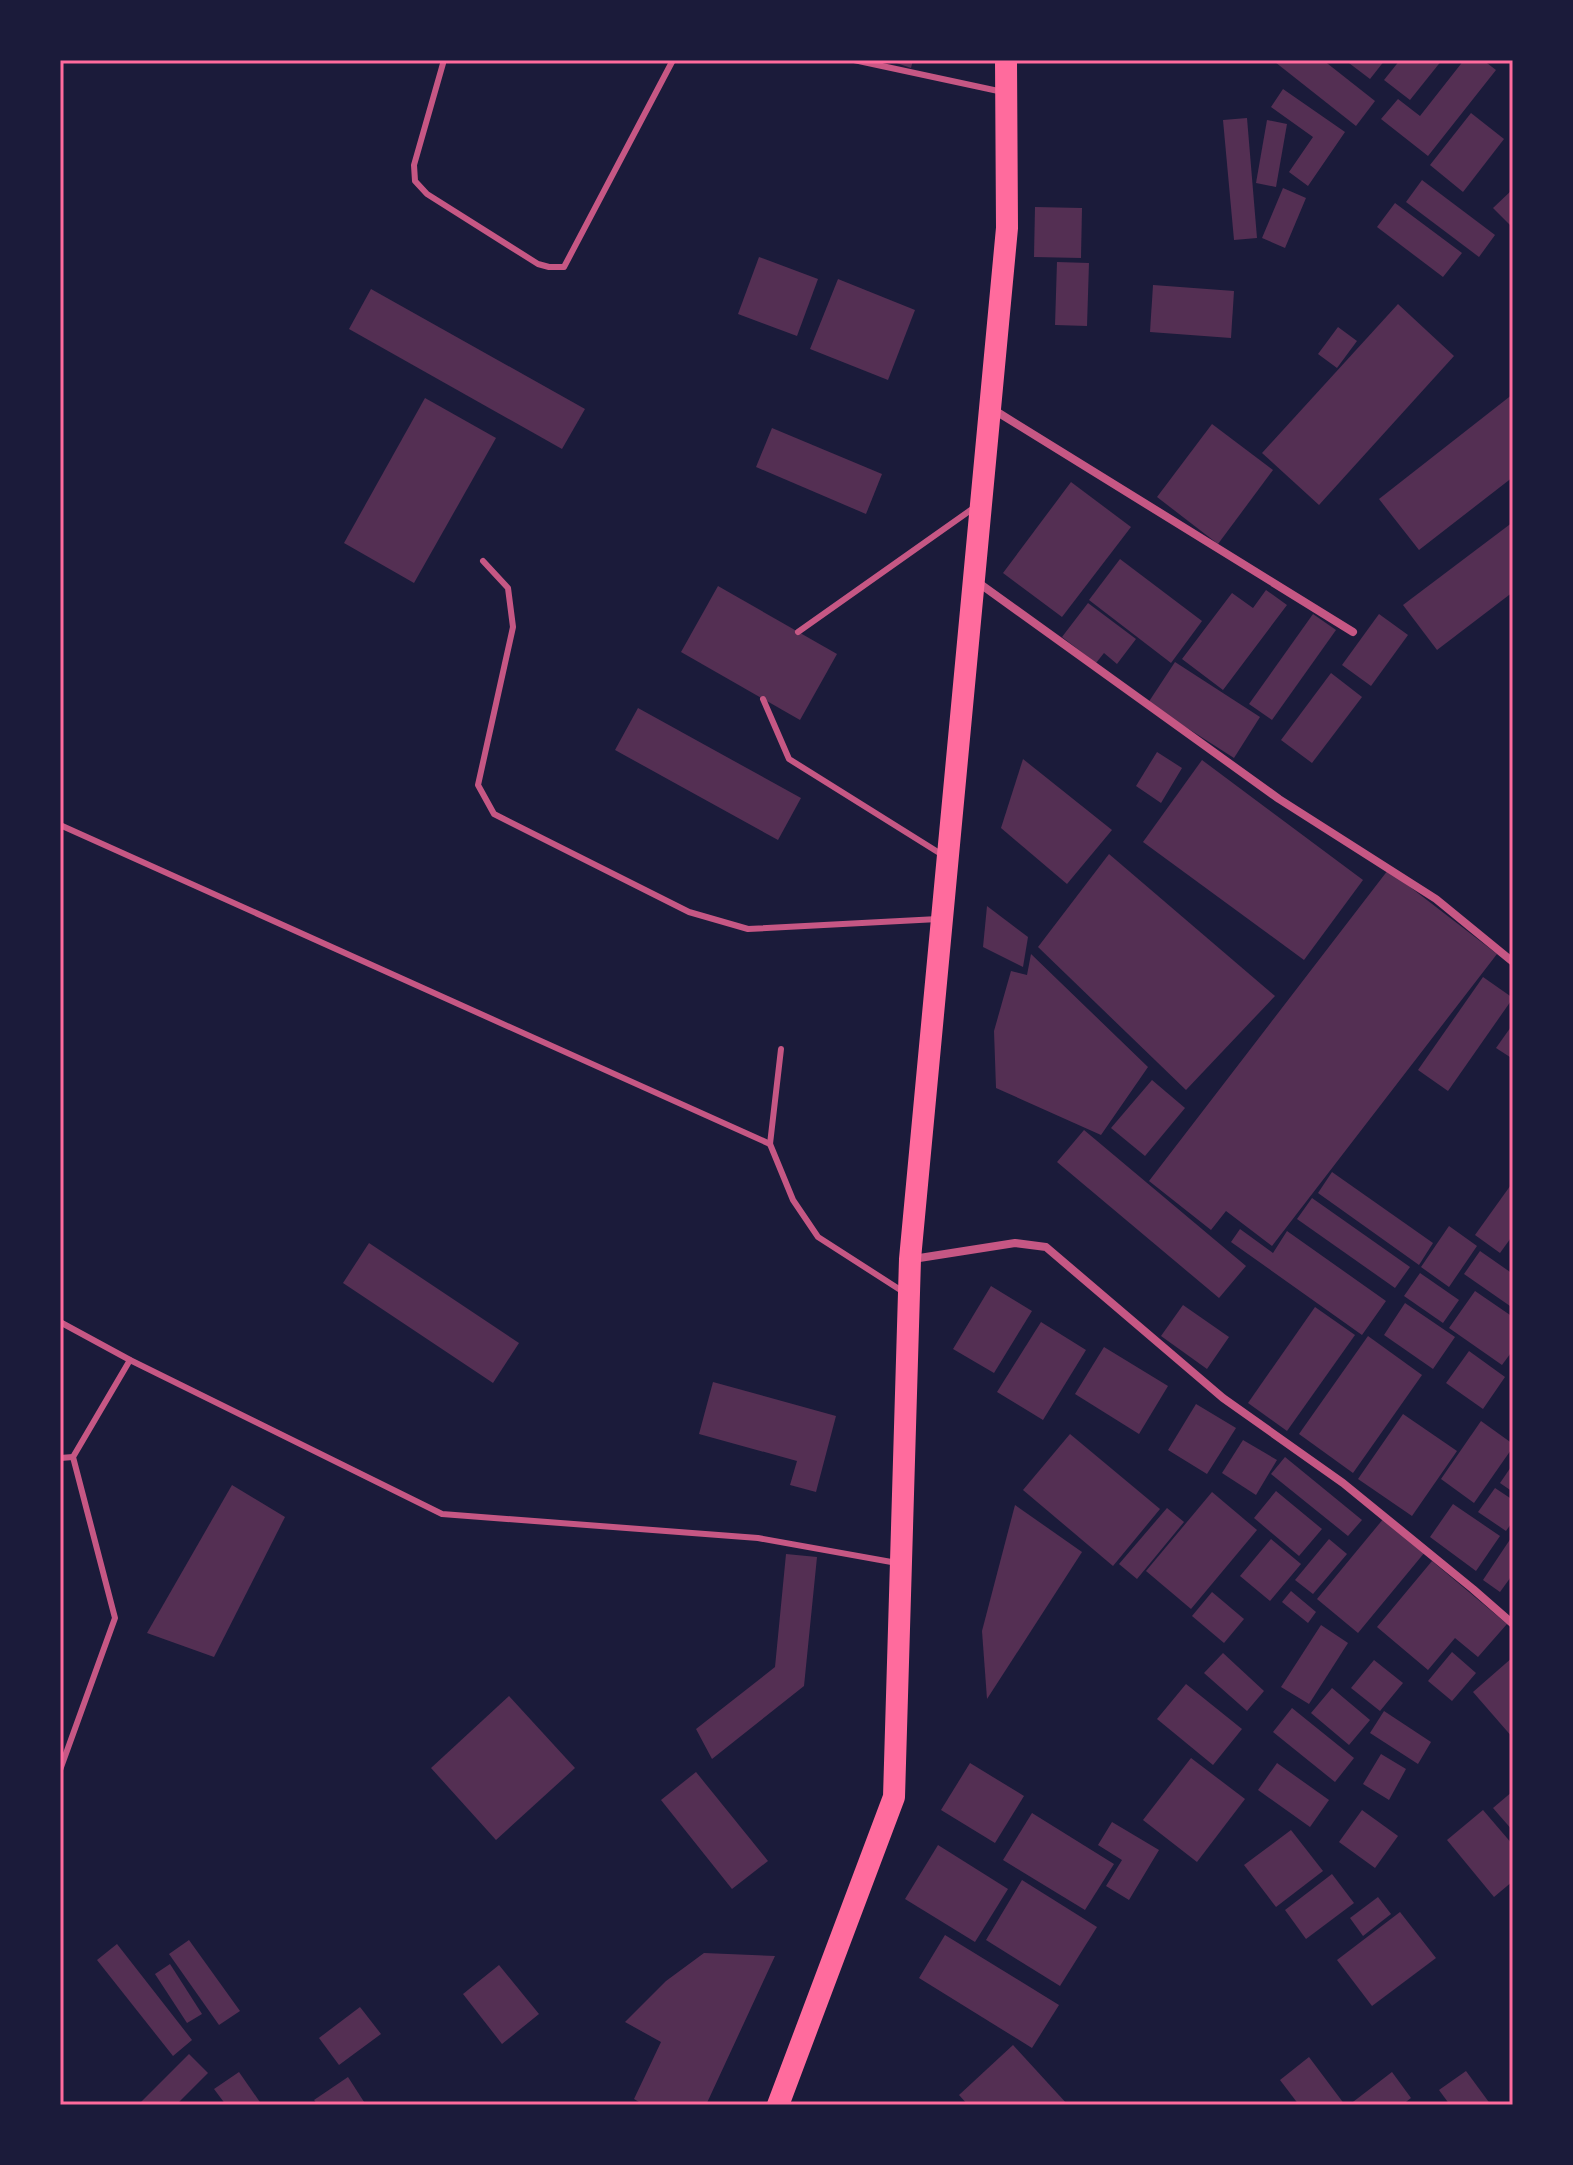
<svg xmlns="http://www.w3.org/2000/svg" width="1573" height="2165" viewBox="0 0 1573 2165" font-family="'DM Sans',sans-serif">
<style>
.building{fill:#542f53}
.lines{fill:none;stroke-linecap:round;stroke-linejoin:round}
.service{stroke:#c65784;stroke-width:6}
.minor{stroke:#c65784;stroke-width:8}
.trunk{stroke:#ff6b9d;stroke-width:22}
.neatline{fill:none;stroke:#ff6b9d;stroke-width:3}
</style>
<rect width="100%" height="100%" fill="#1b1b3a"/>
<g class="building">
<polygon points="888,60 913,60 911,68"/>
<polygon points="1277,60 1323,60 1375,101 1356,126 1275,62"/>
<polygon points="1345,60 1385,60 1370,79"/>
<polygon points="1400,60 1442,60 1410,100 1384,80"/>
<polygon points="1464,60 1483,60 1496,70 1428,156 1381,119 1398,99 1420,116"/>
<polygon points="1283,89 1345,132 1308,186 1289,172 1313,137 1271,107"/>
<polygon points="1471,113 1504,139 1463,192 1430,165"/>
<polygon points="1247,118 1257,238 1234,240 1223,120"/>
<polygon points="1267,120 1287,124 1276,187 1256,183"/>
<polygon points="1422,180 1495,235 1479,257 1406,202"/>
<polygon points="1283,188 1306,198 1285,248 1262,238"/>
<polygon points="1513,189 1513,228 1493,208"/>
<polygon points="1395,203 1462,253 1443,277 1377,227"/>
<polygon points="1035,207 1082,208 1081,258 1034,257"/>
<polygon points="759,257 818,279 797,336 738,314"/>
<polygon points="1057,262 1089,263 1087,326 1055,325"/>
<polygon points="838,279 915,310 888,380 810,349"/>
<polygon points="1153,285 1234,291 1231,338 1150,332"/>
<polygon points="371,289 585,409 562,449 349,329"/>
<polygon points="1398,304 1454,356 1319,505 1262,453"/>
<polygon points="1338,327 1357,341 1337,368 1318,354"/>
<polygon points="1513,394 1513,477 1419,550 1379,499"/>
<polygon points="425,398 496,438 414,583 344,543"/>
<polygon points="1212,424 1273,470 1218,544 1157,497"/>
<polygon points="772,428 882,474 866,514 756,467"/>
<polygon points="1071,482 1131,527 1062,617 1003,573"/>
<polygon points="1513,522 1513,592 1437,650 1403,605"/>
<polygon points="1120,559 1202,621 1171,663 1089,600"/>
<polygon points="718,586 837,654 800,720 681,652"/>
<polygon points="1266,590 1287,605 1223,690 1182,659 1232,593 1253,608"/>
<polygon points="1088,603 1136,639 1117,664 1104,653 1096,663 1062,637"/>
<polygon points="1313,614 1336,630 1272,720 1249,704"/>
<polygon points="1379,614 1408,635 1371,686 1342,665"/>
<polygon points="1175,662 1260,717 1234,758 1148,703"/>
<polygon points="1331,673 1362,697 1312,763 1281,740"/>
<polygon points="638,708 801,798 778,840 615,750"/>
<polygon points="1157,752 1182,768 1161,803 1136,786"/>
<polygon points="1023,759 1112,830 1067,884 1001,828"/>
<polygon points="1202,760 1363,880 1304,960 1143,842"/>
<polygon points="1109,854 1275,996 1186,1090 1038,947"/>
<polygon points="1388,870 1497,954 1272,1246 1226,1211 1211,1230 1149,1181"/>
<polygon points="987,906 1028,937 1023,967 983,947"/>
<polygon points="1031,954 1148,1067 1101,1135 996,1088 994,1031 1011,971 1027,975"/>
<polygon points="1483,977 1513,998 1448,1091 1418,1070"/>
<polygon points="1513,1024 1513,1059 1496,1048"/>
<polygon points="1152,1080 1185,1108 1145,1156 1111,1128"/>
<polygon points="1084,1130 1246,1266 1219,1298 1057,1162"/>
<polygon points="1332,1172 1433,1243 1419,1265 1318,1193"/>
<polygon points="1513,1182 1513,1235 1500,1253 1475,1235"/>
<polygon points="1312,1198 1410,1267 1395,1288 1297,1219"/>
<polygon points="1449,1226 1477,1246 1449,1287 1421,1267"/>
<polygon points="1240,1229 1273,1253 1287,1231 1386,1301 1362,1335 1231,1242"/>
<polygon points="369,1243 519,1343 493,1383 343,1283"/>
<polygon points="1480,1251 1513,1274 1513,1302 1510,1306 1464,1274"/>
<polygon points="1420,1273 1459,1300 1443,1323 1404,1296"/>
<polygon points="991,1286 1032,1311 994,1373 953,1349"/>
<polygon points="1475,1291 1513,1317 1513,1350 1502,1365 1449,1328"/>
<polygon points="1405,1303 1455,1337 1433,1369 1384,1335"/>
<polygon points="1183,1305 1229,1337 1207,1369 1161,1336"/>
<polygon points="1315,1307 1355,1335 1287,1431 1248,1403"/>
<polygon points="1041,1322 1086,1350 1043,1420 997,1392"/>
<polygon points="1368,1336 1422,1375 1353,1473 1299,1434"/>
<polygon points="1104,1347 1168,1386 1139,1434 1075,1394"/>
<polygon points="1469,1351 1505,1377 1483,1409 1446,1383"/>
<polygon points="713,1382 836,1416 816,1492 790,1485 797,1461 699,1434"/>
<polygon points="1196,1404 1236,1428 1207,1474 1168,1450"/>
<polygon points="1403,1414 1457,1451 1412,1516 1358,1479"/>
<polygon points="1481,1421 1513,1444 1513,1447 1474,1503 1441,1479"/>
<polygon points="1070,1434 1160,1509 1113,1566 1023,1490"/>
<polygon points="1243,1440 1277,1460 1256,1495 1222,1473"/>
<polygon points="1285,1457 1362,1520 1348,1536 1271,1474"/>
<polygon points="1513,1464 1513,1492 1500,1483"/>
<polygon points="232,1485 285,1517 214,1657 147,1633"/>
<polygon points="1495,1488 1513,1500 1513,1521 1506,1531 1478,1512"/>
<polygon points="1276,1491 1322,1529 1299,1556 1254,1518"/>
<polygon points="1212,1492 1257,1530 1191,1609 1146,1571"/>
<polygon points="1453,1504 1500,1536 1476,1571 1430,1537"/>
<polygon points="1015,1505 1082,1552 987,1699 982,1631"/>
<polygon points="1167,1508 1184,1522 1137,1579 1119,1564"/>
<polygon points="1384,1518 1425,1552 1358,1633 1317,1599"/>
<polygon points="1513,1535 1513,1574 1500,1592 1483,1580"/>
<polygon points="1271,1539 1301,1564 1270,1601 1240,1576"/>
<polygon points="1329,1539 1347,1554 1313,1594 1295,1580"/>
<polygon points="786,1554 817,1557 804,1686 712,1759 696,1729 775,1667"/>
<polygon points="1432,1561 1507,1624 1478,1657 1455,1638 1428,1670 1377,1627"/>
<polygon points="1291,1591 1316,1612 1308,1623 1282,1602"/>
<polygon points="1212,1592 1244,1619 1224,1643 1192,1616"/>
<polygon points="1321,1625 1348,1643 1309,1704 1281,1687"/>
<polygon points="1452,1652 1476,1673 1452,1701 1428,1681"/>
<polygon points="1223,1653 1264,1691 1247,1711 1204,1673"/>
<polygon points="1513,1657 1513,1738 1473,1692"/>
<polygon points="1374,1660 1403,1683 1380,1711 1351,1688"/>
<polygon points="1186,1684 1242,1729 1213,1765 1157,1719"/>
<polygon points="1332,1688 1370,1720 1349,1745 1311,1713"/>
<polygon points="509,1696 575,1768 496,1840 431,1768"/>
<polygon points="1292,1708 1354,1758 1335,1782 1273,1732"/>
<polygon points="1384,1711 1431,1742 1418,1764 1370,1733"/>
<polygon points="1381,1754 1406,1769 1389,1800 1363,1784"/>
<polygon points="1191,1758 1245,1799 1197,1862 1143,1820"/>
<polygon points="970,1763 1024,1796 995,1843 941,1810"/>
<polygon points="1277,1763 1329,1800 1310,1827 1258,1790"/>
<polygon points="696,1772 768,1861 732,1889 661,1800"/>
<polygon points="1513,1791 1513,1831 1493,1808"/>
<polygon points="1362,1810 1398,1836 1375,1868 1339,1842"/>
<polygon points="1483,1810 1513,1845 1513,1881 1494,1897 1447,1840"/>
<polygon points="1032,1813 1114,1864 1085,1910 1003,1860"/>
<polygon points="1112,1822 1159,1850 1129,1900 1106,1886 1122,1860 1098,1845"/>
<polygon points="1291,1830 1323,1871 1276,1907 1244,1865"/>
<polygon points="938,1845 1008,1889 975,1942 905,1899"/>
<polygon points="1332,1874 1354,1903 1306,1939 1285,1910"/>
<polygon points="1022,1880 1097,1927 1060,1986 986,1940"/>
<polygon points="1378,1897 1391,1914 1363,1936 1350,1918"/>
<polygon points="1400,1912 1436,1958 1372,2006 1337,1960"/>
<polygon points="945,1935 1059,2005 1032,2048 919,1978"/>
<polygon points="189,1940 240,2011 219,2025 169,1954"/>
<polygon points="117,1944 192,2040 173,2056 97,1960"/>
<polygon points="704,1953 775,1956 706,2105 644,2105 634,2099 661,2042 625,2022 666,1981"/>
<polygon points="170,1964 202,2014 187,2023 155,1974"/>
<polygon points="499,1965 539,2014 502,2044 463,1994"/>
<polygon points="360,2007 381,2034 339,2065 319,2038"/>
<polygon points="1013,2045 1068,2105 968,2105 959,2095"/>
<polygon points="189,2054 208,2073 176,2105 138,2105"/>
<polygon points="1309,2057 1345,2105 1299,2105 1280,2080"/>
<polygon points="1466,2071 1491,2105 1450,2105 1439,2090"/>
<polygon points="239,2072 262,2105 226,2105 214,2089"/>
<polygon points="1392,2072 1411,2098 1402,2105 1349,2105"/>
<polygon points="348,2077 366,2105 318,2105 314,2100"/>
</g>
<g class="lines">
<g class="service">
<polyline points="444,60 414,165 415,181 427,194 538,264 549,267 564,267 673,60"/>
<polyline points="854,60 1003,92"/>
<polyline points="483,561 508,588 513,627 478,785 494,814 689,912 748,929 938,919"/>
<polyline points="798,632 975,507"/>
<polyline points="763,699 789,759 941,854"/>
<polyline points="60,825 770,1144"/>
<polyline points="781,1049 770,1144 793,1200 818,1237 902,1291"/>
<polyline points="60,1322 130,1360 442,1514 758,1538 897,1563"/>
<polyline points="60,1458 73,1457"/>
<polyline points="60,1770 115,1618 73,1457 130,1360"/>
</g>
<g class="minor">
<polyline points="994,410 1353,632"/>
<polyline points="976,581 1279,799 1436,899 1513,962"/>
<polyline points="913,1259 1015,1243 1046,1247 1223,1398 1343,1483 1473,1589 1513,1624"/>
</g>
<polyline class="trunk" points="778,2105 894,1797 910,1259 1007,228 1006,60"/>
</g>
<rect width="1573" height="2165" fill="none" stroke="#1b1b3a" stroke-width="124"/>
<rect x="62" y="62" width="1449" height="2041" class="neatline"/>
</svg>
